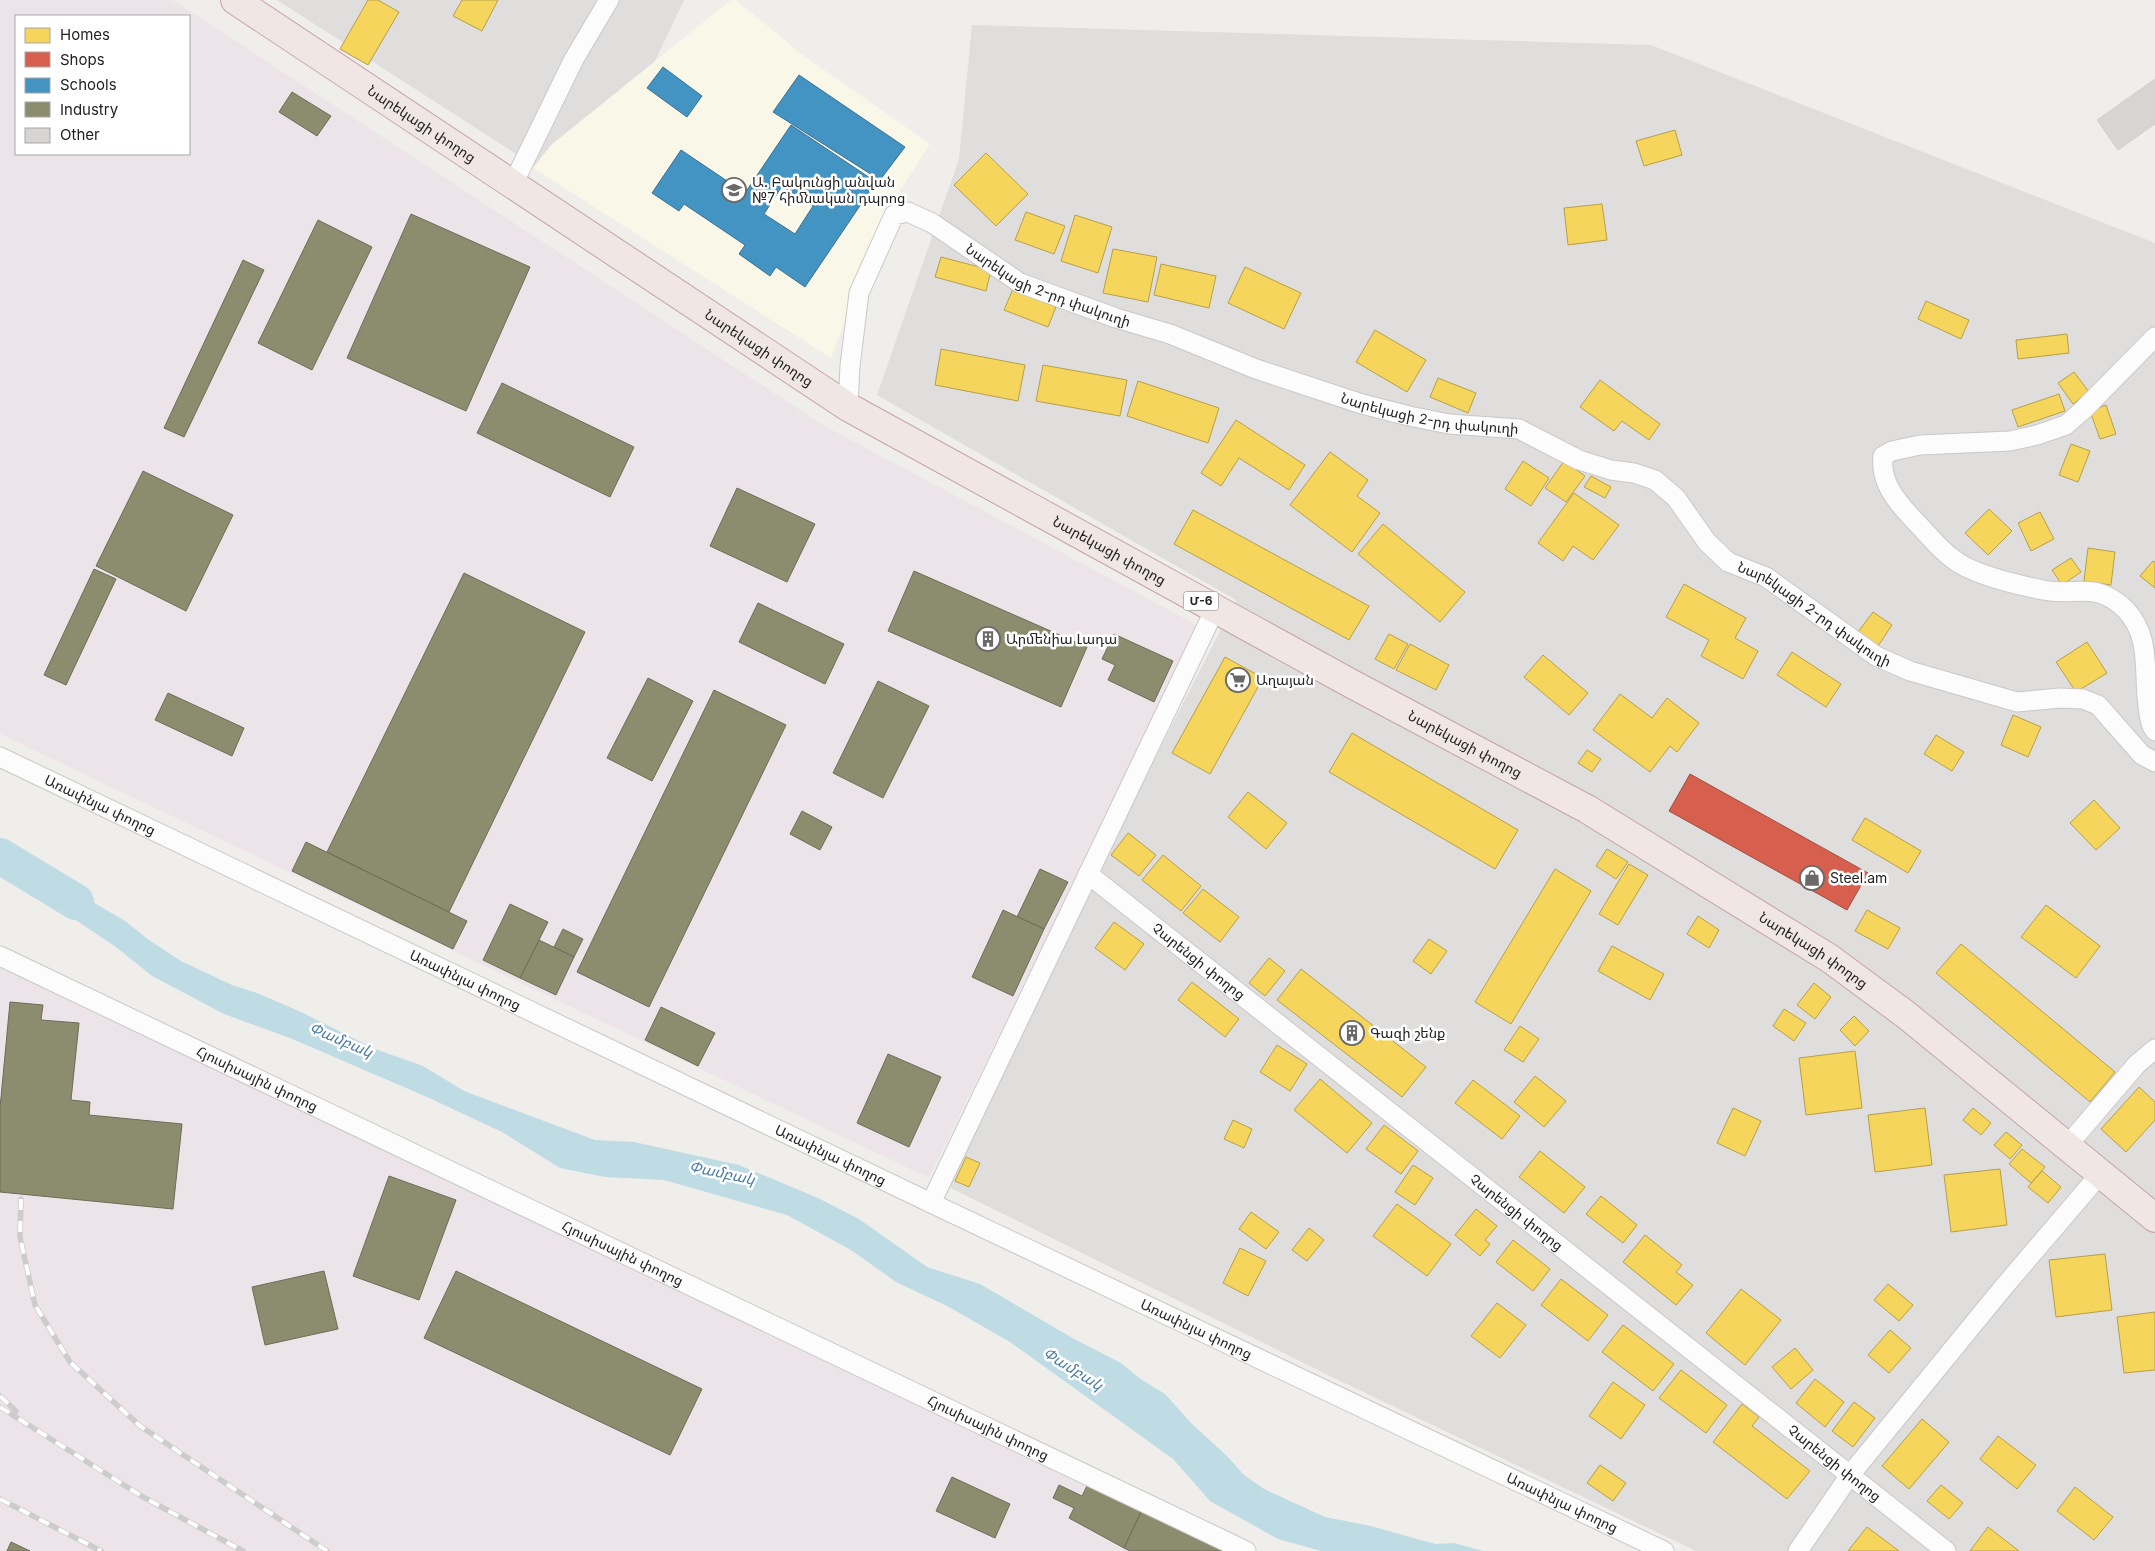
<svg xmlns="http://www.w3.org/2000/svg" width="2155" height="1551" viewBox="0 0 2155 1551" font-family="Inter,'Noto Sans Armenian',sans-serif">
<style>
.residential{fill:#dfdedc}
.industrial{fill:#ede4e9;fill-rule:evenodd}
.education{fill:#f8f7e8}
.water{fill:#bfdbe3}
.homes{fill:#f6d55c;stroke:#b69f4b}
.shops{fill:#d6604d;stroke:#a04d40}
.schools{fill:#4393c3;stroke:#397193;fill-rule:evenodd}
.industry{fill:#8c8c6e;stroke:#6c6c57}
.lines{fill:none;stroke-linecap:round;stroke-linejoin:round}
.river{stroke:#bfdbe3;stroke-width:36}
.building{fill:#d7d4d2;stroke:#d3d0cc}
.minor-casing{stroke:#c9c8c7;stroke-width:21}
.trunk-casing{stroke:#c5a2ac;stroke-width:30}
.minor{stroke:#fdfcfc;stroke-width:19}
.trunk{stroke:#f0e6e4;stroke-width:28}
.rail-casing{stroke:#ccc;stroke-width:5.5}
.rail{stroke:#fff;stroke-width:4;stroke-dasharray:11;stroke-linecap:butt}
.labels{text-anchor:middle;stroke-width:5;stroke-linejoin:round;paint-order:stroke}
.shield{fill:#fff;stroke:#646464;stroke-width:1}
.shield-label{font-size:12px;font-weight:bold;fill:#222}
.street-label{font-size:14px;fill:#222;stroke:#fff}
.poi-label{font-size:14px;fill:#222;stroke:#fff;text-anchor:start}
.water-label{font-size:15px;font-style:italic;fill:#4a7aab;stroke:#fff}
</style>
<rect width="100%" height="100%" fill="#f0eeeb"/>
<g class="residential">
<polygon points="277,0 684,0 589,201"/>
<polygon points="972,25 1651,45 2155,243 2155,1551 1696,1551 1332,1377 949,1187 1086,893 1236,600 877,395 959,159"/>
</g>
<g class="industrial">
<path d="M0 0H173L823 425 1199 626 929 1178 0 734ZM16 16H189V154H16Z"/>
<polygon points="0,968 266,1093 1235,1551 0,1551"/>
</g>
<polygon class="education" points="731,0 736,0 804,56 930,144 886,212 831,358 533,168 551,145"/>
<polygon class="water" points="0,858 23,875 42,877 59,882 82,892 91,901 125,921 149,940 181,961 232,985 257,993 301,1012 375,1049 423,1066 464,1091 595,1140 634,1142 739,1165 818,1198 859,1219 927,1267 980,1284 1076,1340 1121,1363 1139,1378 1165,1394 1192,1424 1228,1457 1244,1475 1264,1489 1325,1517 1371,1526 1424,1541 1436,1544 1454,1543 1483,1551 1321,1551 1278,1539 1210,1501 1173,1459 1010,1342 949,1307 896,1282 851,1250 787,1215 664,1180 605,1177 560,1168 502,1132 427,1097 290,1038 224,1014 152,976 116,947 25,886 0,875"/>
<g class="homes">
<polygon points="368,0 378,0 399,12 368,65 340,49"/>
<polygon points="462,0 498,0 482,31 453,16"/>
<polygon points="1675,130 1682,155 1644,166 1636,141"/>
<polygon points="986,153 1028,194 996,226 954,185"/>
<polygon points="1602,204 1607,240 1568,245 1564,208"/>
<polygon points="1026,212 1065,226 1054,254 1015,240"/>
<polygon points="1075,215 1112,227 1098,273 1061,261"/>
<polygon points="1113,249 1157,257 1148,302 1103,293"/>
<polygon points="941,257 991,270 986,291 935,277"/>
<polygon points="1161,264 1216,276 1209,308 1154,295"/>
<polygon points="1245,267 1301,293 1284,329 1228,303"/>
<polygon points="1013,289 1056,307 1048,327 1004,310"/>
<polygon points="1926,301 1969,320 1961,339 1918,319"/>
<polygon points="1375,330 1426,360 1407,392 1356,362"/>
<polygon points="2067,334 2069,353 2018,359 2016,340"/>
<polygon points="941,349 1025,365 1018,401 935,385"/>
<polygon points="1043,365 1127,380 1120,416 1036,401"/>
<polygon points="2074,372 2089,392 2073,404 2058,383"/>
<polygon points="1438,378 1476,393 1468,413 1430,397"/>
<polygon points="1600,380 1660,424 1649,440 1622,421 1614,431 1580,407"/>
<polygon points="1138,381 1219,408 1208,443 1127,416"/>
<polygon points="2059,394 2065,411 2018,427 2012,410"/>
<polygon points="2106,405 2116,434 2100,439 2090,411"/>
<polygon points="1236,420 1305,465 1289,490 1239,458 1221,486 1201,473"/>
<polygon points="2071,444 2090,451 2078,482 2059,475"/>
<polygon points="1330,452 1368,480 1357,496 1380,513 1352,552 1290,505"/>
<polygon points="1523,461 1549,478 1531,506 1505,489"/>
<polygon points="1564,461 1585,476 1566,502 1545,488"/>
<polygon points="1591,476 1611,487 1605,498 1584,487"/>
<polygon points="1574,493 1619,525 1593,560 1573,546 1563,561 1538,543"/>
<polygon points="1989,509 2012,531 1988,555 1965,533"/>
<polygon points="1193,510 1369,606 1349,640 1174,544"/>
<polygon points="2040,512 2054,539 2031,551 2018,523"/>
<polygon points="1383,524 1465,592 1440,622 1358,554"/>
<polygon points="2088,548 2115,552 2111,585 2084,581"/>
<polygon points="2071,558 2081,572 2062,585 2052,570"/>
<polygon points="2153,561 2155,562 2155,588 2140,576"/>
<polygon points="1684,584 1746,618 1735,638 1758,651 1743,679 1701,656 1709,640 1666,617"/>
<polygon points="1873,612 1892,625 1878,646 1858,632"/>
<polygon points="1389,634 1408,644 1394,669 1375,659"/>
<polygon points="2087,642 2107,673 2076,692 2056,662"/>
<polygon points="1410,644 1449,665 1436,690 1396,670"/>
<polygon points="1792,652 1841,684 1826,707 1777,675"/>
<polygon points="1543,655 1588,693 1569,715 1524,677"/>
<polygon points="1225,657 1263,678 1210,774 1172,753"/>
<polygon points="1620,694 1652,718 1667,698 1699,723 1677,752 1670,746 1650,772 1593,730"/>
<polygon points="2013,715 2041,727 2028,757 2001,745"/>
<polygon points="1352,733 1518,830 1495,869 1329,772"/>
<polygon points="1936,735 1964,752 1952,771 1924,754"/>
<polygon points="1587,750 1601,759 1592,772 1578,763"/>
<polygon points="1248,792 1287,823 1266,849 1228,817"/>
<polygon points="2094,800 2120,828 2096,850 2070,823"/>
<polygon points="1865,818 1921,851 1908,873 1852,840"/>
<polygon points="1128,833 1156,855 1139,876 1111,855"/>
<polygon points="1607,849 1628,862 1616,879 1596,866"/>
<polygon points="1163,855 1201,886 1181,911 1142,880"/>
<polygon points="1629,864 1648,875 1618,925 1599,914"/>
<polygon points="1555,869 1591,891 1511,1024 1475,1002"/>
<polygon points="1203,889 1239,917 1220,942 1183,913"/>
<polygon points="2046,905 2100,946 2076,978 2021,937"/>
<polygon points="1867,910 1900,928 1888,949 1855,931"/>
<polygon points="1698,916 1719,930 1709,948 1687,934"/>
<polygon points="1114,922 1144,944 1125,970 1095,948"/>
<polygon points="1429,939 1447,951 1431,974 1413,961"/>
<polygon points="1961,944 2115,1072 2090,1102 1936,973"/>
<polygon points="1612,946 1664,974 1650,1000 1598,971"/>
<polygon points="1269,958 1285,971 1265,996 1249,983"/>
<polygon points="1301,969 1426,1067 1402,1097 1277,1000"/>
<polygon points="1192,982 1239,1019 1225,1037 1178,1000"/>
<polygon points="1814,983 1831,997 1815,1019 1797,1005"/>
<polygon points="1784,1009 1806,1023 1794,1041 1773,1026"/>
<polygon points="1854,1016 1869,1031 1855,1046 1840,1030"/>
<polygon points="1520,1026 1539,1039 1523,1062 1504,1050"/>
<polygon points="1277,1045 1307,1064 1290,1091 1260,1072"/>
<polygon points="1855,1051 1862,1108 1806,1115 1799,1058"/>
<polygon points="1535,1076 1566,1101 1544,1127 1514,1102"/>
<polygon points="1320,1079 1372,1123 1347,1153 1294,1110"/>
<polygon points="1473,1080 1520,1116 1502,1139 1455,1103"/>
<polygon points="2139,1087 2155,1102 2155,1120 2126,1152 2101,1129"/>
<polygon points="1733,1108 1761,1121 1745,1156 1717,1143"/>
<polygon points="1925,1108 1932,1165 1875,1172 1868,1115"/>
<polygon points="1973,1108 1991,1123 1981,1135 1963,1120"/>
<polygon points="1233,1120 1252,1129 1244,1148 1224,1139"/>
<polygon points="1384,1125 1418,1151 1401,1174 1366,1149"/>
<polygon points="2006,1132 2022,1145 2010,1159 1994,1145"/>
<polygon points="2022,1149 2045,1167 2031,1183 2009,1164"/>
<polygon points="1540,1151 1585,1187 1564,1213 1519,1177"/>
<polygon points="966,1157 980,1163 969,1187 955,1181"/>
<polygon points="1413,1165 1433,1178 1415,1205 1395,1192"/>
<polygon points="2000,1169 2007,1225 1951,1232 1944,1175"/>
<polygon points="2042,1171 2061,1187 2048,1203 2028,1187"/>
<polygon points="1601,1196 1637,1225 1623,1243 1586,1214"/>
<polygon points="1397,1204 1451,1244 1427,1276 1373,1236"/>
<polygon points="1476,1209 1497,1226 1485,1240 1490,1244 1480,1256 1455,1235"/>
<polygon points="1251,1212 1279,1232 1266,1249 1239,1229"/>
<polygon points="1309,1228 1324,1240 1307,1261 1292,1250"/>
<polygon points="1645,1235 1682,1265 1676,1272 1693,1285 1676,1305 1623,1262"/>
<polygon points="1513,1240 1550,1269 1533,1291 1496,1262"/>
<polygon points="1240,1248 1266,1261 1248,1296 1223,1283"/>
<polygon points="2105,1254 2112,1310 2056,1317 2049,1260"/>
<polygon points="1561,1279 1608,1315 1588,1341 1541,1305"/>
<polygon points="1888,1284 1913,1305 1899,1321 1874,1300"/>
<polygon points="1741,1289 1781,1320 1745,1365 1706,1333"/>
<polygon points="1497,1303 1526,1325 1500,1358 1471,1336"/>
<polygon points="2155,1312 2155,1370 2124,1373 2117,1317"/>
<polygon points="1623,1325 1674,1364 1653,1391 1602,1352"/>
<polygon points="1890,1330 1911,1348 1889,1373 1868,1355"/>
<polygon points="1795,1348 1813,1370 1791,1389 1772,1367"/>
<polygon points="1681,1370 1727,1405 1706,1433 1659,1398"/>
<polygon points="1815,1379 1844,1402 1825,1427 1796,1403"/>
<polygon points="1613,1382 1645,1405 1621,1439 1589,1416"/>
<polygon points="1854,1402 1875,1418 1853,1447 1832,1431"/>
<polygon points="1742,1404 1759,1417 1752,1426 1810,1471 1787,1499 1713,1442"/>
<polygon points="1922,1419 1949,1442 1909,1489 1882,1466"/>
<polygon points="1998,1436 2036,1465 2017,1489 1980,1459"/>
<polygon points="1600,1465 1626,1483 1613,1501 1587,1483"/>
<polygon points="1941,1485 1963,1503 1949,1519 1927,1501"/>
<polygon points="2075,1487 2113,1517 2094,1540 2057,1511"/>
<polygon points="1867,1527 1899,1551 1848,1551"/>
<polygon points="1988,1527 2019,1551 1970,1551"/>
</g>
<polygon class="shops" points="1690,774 1868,873 1847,910 1669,811"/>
<g class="schools">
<polygon points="663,67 702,96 687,117 647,88"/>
<polygon points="799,75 905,147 880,180 773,112"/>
<path d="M791 125 876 182 805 287 776 267 770 276 739 254 745 245 684 204 679 211 652 193 681 150 745 193ZM782 186 813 206 795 234 764 214Z"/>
</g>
<g class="industry">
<polygon points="292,92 331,116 317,136 279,112"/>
<polygon points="411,214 530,267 466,411 347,358"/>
<polygon points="318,220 372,247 312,370 258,343"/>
<polygon points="243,260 264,270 184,437 164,428"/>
<polygon points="502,383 634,447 610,497 477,433"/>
<polygon points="143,471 233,515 186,611 96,566"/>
<polygon points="737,488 815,524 787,582 710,546"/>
<polygon points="94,569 116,579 66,685 44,675"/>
<polygon points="914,571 1087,647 1061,707 888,631"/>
<polygon points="464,573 585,632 449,912 327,852"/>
<polygon points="758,603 844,644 825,684 739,642"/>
<polygon points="1114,634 1173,661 1154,702 1108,680 1115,665 1102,659"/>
<polygon points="648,678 693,701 652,781 607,758"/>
<polygon points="878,681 929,706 883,798 833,773"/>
<polygon points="714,690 786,725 649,1007 577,972"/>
<polygon points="168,693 244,728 232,756 155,720"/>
<polygon points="802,811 832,827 820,850 790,834"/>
<polygon points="306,842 467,921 453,949 292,871"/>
<polygon points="1040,869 1068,882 1044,929 1017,917"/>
<polygon points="510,904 548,922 520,978 483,960"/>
<polygon points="1003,910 1044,929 1013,996 972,977"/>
<polygon points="563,929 583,939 574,957 554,947"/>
<polygon points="539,940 574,957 556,995 520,978"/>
<polygon points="10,1002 43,1005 41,1020 79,1023 71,1100 90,1102 89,1115 182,1124 173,1209 0,1192 0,1108"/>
<polygon points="661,1007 715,1033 698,1066 645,1040"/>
<polygon points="888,1054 941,1077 909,1147 857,1123"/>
<polygon points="389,1176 456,1200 419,1300 353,1276"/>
<polygon points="324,1271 338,1329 265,1345 252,1287"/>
<polygon points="456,1271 702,1389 670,1455 424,1338"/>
<polygon points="952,1477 1010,1504 995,1538 936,1511"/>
<polygon points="1059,1485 1082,1496 1087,1486 1142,1510 1124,1548 1069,1518 1074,1508 1053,1498"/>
<polygon points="1142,1510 1225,1551 1130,1551 1124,1548"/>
<polygon points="11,1542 30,1551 7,1551"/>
</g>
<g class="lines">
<polyline class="river" points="0,856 76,902"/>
</g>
<polygon class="building" points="2155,79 2155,124 2118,150 2097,120"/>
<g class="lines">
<defs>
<g id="minor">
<polyline points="513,184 574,59 609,0"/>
<path d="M2155 337 2083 410 2066 425 2037 435 2010 441 1920 445 1892 451 1883 456C1880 482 1896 501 1913 519 1926 532 1938 548 1953 559 1973 575 2018 585 2043 590 2076 597 2095 580 2125 609 2152 637 2143 671 2148 706 2149 715 2150 724 2155 731"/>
<path id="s1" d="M848 407 850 366 859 293 894 215 908 212 932 223 1020 283 1116 318 1170 334 1256 369 1362 404 1409 416 1449 424 1519 429 1579 460 1611 470 1634 473 1655 480 1676 498 1707 542 1728 562 1766 577 1876 656 1910 671 2017 702 2060 698 2083 699 2098 705 2142 755 2155 762"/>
<path id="s2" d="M0 757 931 1203 1664 1551"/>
<path id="s3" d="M1088 874 1946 1551"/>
<path id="s4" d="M0 956 1246 1551"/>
<polyline points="2067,1146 2137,1064 2155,1049"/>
<polyline points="931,1203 1215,609"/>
<polyline points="1798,1551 1850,1475 2002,1289 2101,1173"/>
</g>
<g id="trunk">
<path id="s5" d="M235 0 848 407 1352 684 1587 809 1829 958 1905 1014 2155 1218"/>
</g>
</defs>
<use href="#minor" class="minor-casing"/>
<use href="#trunk" class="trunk-casing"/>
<use href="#minor" class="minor"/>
<use href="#trunk" class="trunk"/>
<defs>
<g id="rail">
<polyline points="21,1199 20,1237 35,1305 70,1362 140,1426 327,1551"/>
<polyline points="0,1396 16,1411"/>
<polyline points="0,1407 143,1497 243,1551"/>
<polyline points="0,1499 101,1551"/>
</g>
</defs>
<use href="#rail" class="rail-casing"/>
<use href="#rail" class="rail"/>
</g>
<defs>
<symbol id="school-ring" viewBox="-11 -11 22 22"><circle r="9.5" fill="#fff" stroke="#6a6968" stroke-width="1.5"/><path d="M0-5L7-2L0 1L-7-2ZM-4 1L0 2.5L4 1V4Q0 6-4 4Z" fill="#6a6968"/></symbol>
<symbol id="building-ring" viewBox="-11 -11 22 22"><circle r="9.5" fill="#fff" stroke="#6a6968" stroke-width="1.5"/><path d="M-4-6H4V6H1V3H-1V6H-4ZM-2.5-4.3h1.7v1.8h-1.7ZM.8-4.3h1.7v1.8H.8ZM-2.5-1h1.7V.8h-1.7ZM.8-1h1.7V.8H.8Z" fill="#6a6968"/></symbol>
<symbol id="supermarket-ring" viewBox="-11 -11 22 22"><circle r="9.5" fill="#fff" stroke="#6a6968" stroke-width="1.5"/><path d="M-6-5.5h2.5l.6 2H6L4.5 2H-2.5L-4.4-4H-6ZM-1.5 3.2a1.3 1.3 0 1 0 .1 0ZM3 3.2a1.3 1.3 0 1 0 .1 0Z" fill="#6a6968"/></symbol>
<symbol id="shop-ring" viewBox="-11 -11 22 22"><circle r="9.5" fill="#fff" stroke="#6a6968" stroke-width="1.5"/><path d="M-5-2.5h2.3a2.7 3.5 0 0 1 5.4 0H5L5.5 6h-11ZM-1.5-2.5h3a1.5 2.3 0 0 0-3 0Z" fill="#6a6968"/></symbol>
</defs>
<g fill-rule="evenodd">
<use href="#school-ring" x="720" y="176" width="28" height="28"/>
<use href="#building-ring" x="974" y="625" width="28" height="28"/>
<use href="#supermarket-ring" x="1224" y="666" width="28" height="28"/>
<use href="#shop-ring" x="1798" y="864" width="28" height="28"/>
<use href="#building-ring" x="1338" y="1019" width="28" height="28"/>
</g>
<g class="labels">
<rect class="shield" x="1183.5" y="591.5" width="35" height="19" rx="4"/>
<g class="shield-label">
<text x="1201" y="605">Մ-6</text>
</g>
<g class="street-label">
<text dy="5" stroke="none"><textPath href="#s5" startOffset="224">Նարեկացի փողոց</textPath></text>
<text dy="5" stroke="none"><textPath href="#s1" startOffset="374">Նարեկացի 2-րդ փակուղի</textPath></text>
<text dy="5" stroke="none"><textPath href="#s5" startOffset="629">Նարեկացի փողոց</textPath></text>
<text dy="5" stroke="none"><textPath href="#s1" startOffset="779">Նարեկացի 2-րդ փակուղի</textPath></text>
<text dy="5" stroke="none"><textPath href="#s5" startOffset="1034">Նարեկացի փողոց</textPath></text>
<text dy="5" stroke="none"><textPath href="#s1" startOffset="1228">Նարեկացի 2-րդ փակուղի</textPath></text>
<text dy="5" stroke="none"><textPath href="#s5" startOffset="1439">Նարեկացի փողոց</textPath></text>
<text dy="5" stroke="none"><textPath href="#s2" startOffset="111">Առափնյա փողոց</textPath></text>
<text dy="5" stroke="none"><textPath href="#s5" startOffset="1844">Նարեկացի փողոց</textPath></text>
<text dy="5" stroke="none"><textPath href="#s3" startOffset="141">Չարենցի փողոց</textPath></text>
<text dy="5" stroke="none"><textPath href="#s2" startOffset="516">Առափնյա փողոց</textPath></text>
<text dy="5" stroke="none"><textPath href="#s4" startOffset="285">Հյուսիսային փողոց</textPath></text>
<text dy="5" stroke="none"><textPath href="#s2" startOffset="921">Առափնյա փողոց</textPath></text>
<text dy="5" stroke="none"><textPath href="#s3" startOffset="546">Չարենցի փողոց</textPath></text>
<text dy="5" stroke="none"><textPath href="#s4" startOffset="690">Հյուսիսային փողոց</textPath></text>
<text dy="5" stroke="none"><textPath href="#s2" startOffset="1326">Առափնյա փողոց</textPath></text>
<text dy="5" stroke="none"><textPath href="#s4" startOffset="1095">Հյուսիսային փողոց</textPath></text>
<text dy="5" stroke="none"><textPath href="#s3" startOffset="951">Չարենցի փողոց</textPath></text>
<text dy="5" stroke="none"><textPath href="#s2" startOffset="1731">Առափնյա փողոց</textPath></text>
</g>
<g class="poi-label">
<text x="752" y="187">Ա. Բակունցի անվան<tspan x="752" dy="16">№7 հիմնական դպրոց</tspan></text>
<text x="1006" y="644">Արմենիա Լադա</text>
<text x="1256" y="685">Աղայան</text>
<text x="1830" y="883">Steel.am</text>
<text x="1370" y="1038">Գազի շենք</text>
</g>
<g class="water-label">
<text transform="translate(341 1040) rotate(23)" y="5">Փամբակ</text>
<text transform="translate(722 1173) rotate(12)" y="5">Փամբակ</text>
<text transform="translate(1073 1369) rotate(32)" y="5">Փամբակ</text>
</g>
</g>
<rect x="15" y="15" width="175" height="140" fill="#ffffff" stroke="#a7a7a7"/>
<rect x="25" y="28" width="25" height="15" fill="#f6d55c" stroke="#a7a7a7"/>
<text x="60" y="40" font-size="15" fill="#222222">Homes</text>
<rect x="25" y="52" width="25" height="15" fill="#d6604d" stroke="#a7a7a7"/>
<text x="60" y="65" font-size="15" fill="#222222">Shops</text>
<rect x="25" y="78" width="25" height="15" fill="#4393c3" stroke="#a7a7a7"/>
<text x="60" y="90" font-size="15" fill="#222222">Schools</text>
<rect x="25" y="102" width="25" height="15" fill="#8c8c6e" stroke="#a7a7a7"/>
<text x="60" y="115" font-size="15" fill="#222222">Industry</text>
<rect x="25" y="128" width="25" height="15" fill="#d7d4d2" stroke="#a7a7a7"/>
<text x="60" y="140" font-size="15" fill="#222222">Other</text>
</svg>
